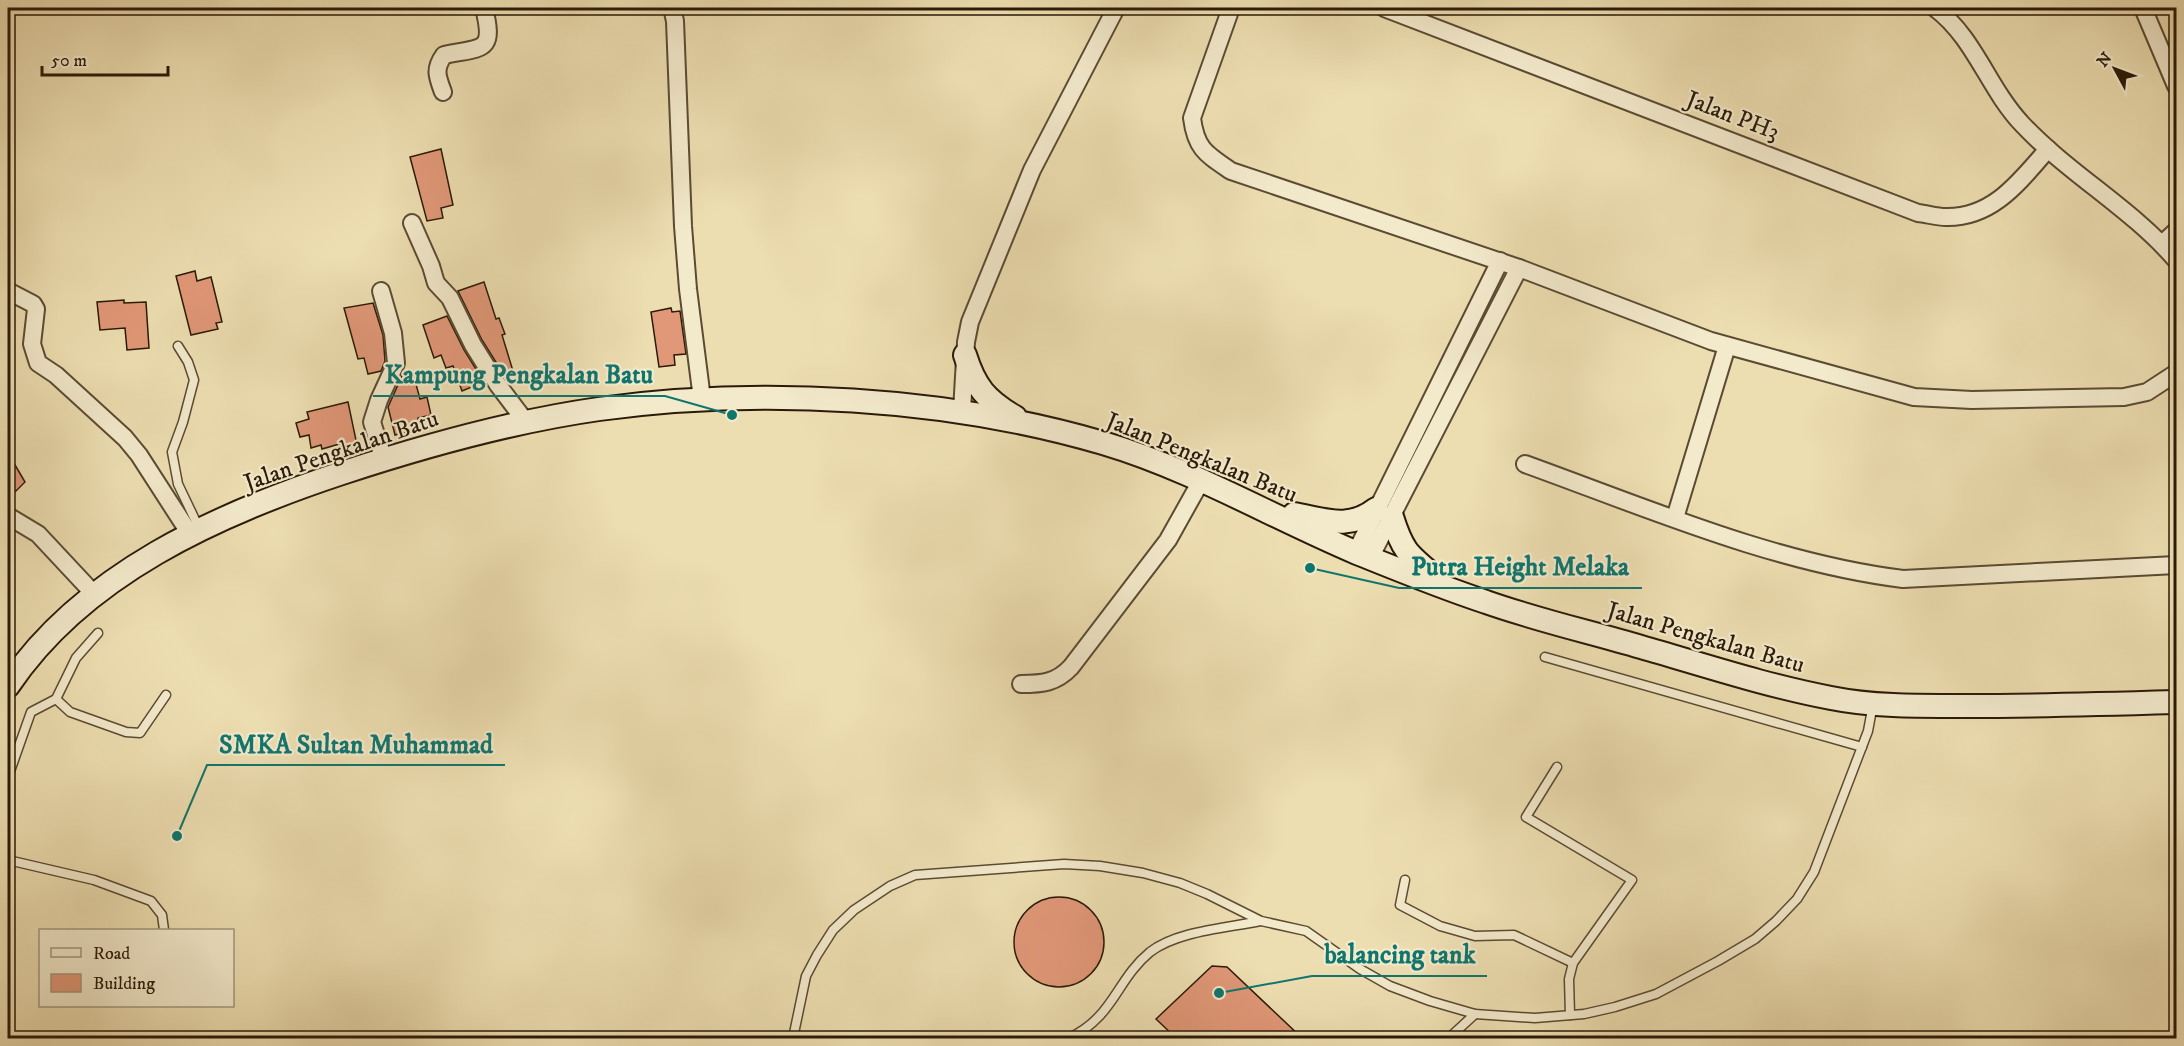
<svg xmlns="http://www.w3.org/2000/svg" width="2184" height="1046" viewBox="0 0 2184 1046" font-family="'IM FELL DW Pica',serif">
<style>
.building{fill:#e19878;stroke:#2a1a09;stroke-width:1.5}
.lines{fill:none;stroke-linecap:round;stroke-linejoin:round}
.service-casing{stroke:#5b4b33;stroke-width:11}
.minor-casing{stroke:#5b4b33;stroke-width:20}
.secondary-casing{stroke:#2a1a09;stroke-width:26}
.service{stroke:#f3eacc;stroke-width:8}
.minor{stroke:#f3eacc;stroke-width:16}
.secondary{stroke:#f3eacc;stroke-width:22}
.labels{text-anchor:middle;stroke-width:4.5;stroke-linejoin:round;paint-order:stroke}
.street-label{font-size:24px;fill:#2a1a09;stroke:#f3eacc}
.leader{fill:none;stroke:#0f766e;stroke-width:2}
.callout-dot{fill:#0f766e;stroke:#f3eacc;stroke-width:2}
.callout-label{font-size:26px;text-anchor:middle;font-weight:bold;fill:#0f766e;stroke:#f3eacc;stroke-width:4.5;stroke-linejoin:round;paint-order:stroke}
</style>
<rect width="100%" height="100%" fill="#eddeb1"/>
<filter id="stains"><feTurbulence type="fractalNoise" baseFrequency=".00333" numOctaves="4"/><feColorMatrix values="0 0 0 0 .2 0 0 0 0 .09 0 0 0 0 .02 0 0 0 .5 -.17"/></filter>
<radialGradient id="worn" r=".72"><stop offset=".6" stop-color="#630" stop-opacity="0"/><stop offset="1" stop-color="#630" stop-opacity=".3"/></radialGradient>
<g class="building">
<polygon points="441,149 453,205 441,208 443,218 427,221 410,157"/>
<polygon points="195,271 197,281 211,277 222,322 216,323 218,329 191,335 176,276"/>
<polygon points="484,282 496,319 499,318 505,334 502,335 513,371 504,375 482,340 458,291"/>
<polygon points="124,300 124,303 146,302 149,348 127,350 125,328 100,330 97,302"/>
<polygon points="373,303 383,335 385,361 381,371 368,374 364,358 358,359 344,308"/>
<polygon points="671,308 672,312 680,311 686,354 674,355 675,365 659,367 651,312"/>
<polygon points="447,316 464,350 484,382 462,391 453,366 446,368 441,355 434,358 423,325"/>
<polygon points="413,373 420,399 427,397 431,415 418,418 421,428 395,435 388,407 402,376"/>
<polygon points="348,402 357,445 345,449 343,443 322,449 321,445 311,448 309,435 300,437 296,423 309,419 307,412"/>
<polygon points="8,453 25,482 8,499"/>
<circle cx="1059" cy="942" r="45"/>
<polygon points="1212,966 1227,967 1302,1038 1176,1038 1156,1019"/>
</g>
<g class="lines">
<defs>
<g id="service">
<polyline points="178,346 188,362 194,380 183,422 172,452 178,484 199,528"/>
<polyline points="1545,657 1862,747"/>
<polyline points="56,699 70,712 126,732 140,733 166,695"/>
<polyline points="1557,767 1526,817 1632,880 1573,963 1569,979 1570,1015"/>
<polyline points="8,777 31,712 56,699 76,658 98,633"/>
<polyline points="8,860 94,880 151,901 162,915 164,930"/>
<polyline points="1405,880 1400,905 1440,926 1475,936 1514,935 1573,963"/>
<polyline points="793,1038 806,976 817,955 833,930 854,910 890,886 915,875 1064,864 1100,866 1143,873 1180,883 1207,894 1261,921 1306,931 1360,969 1390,986 1430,1001 1475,1014 1535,1018 1584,1014 1615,1007 1656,994 1718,961 1755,939 1776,921 1797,899 1814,872 1868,731 1873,704"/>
<path d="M1069 1038C1114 1017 1116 980 1150 952 1177 931 1227 928 1260 921"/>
<polyline points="1449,1038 1475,1014"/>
</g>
<g id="minor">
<polyline points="672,8 675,21 683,226 688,289 702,399"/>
<path d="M1231 8 1192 118C1196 149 1206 154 1231 171L1519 268 1711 341 1914 397 1972 400 2124 397 2147 392 2176 373"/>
<path d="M1384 8 1918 213C1927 214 1937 217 1946 217 1993 218 2020 181 2048 149"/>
<path d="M1935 8C1975 38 1988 88 2022 124 2069 174 2131 208 2176 260"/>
<polyline points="2143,8 2176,86"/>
<path d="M443 92C437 76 434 69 444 55 483 47 495 53 484 8"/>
<polyline points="412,223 431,266 436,283 450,298 473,345 498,385 526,422"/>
<polyline points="2162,244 2176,231"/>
<polyline points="8,291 33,304 36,309 32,344 38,363 56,375 125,438 139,455 190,534"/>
<polyline points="381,291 393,333 396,363 379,400 372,422 384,460"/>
<polyline points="962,411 966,342 970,322 1032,170 1116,8"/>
<path d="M1525 464C1647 508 1774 563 1903 579L2176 565"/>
<polyline points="8,516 38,534 95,595"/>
<polyline points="1675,518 1727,346"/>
<polyline points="1356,552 1500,261"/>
<polyline points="1370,558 1519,268"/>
<path d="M1021 684C1042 684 1056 683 1071 667L1168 540 1201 481"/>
</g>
<g id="secondary">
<path d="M965 355C975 387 986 400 1015 417"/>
<path d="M1294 514C1326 520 1349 530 1376 509"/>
<path d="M1392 517C1402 549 1407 554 1433 575"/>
<path d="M8 686C83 574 218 514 342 473 424 446 514 421 599 409 761 387 946 397 1103 443 1191 469 1272 517 1357 553 1399 570 1443 588 1486 602 1537 620 1590 632 1641 647 1704 665 1767 686 1831 698 1876 707 1922 706 1969 706 2038 706 2107 704 2176 702"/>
</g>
</defs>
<use href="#service" class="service-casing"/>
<use href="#minor" class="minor-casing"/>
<use href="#secondary" class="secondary-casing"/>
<use href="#service" class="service"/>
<use href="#minor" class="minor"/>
<use href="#secondary" class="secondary"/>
</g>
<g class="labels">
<g class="street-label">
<text transform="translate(1733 115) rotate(21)" y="8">Jalan PH3</text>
<text transform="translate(341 450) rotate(-19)" y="8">Jalan Pengkalan Batu</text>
<text transform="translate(1202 457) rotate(22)" y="8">Jalan Pengkalan Batu</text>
<text transform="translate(1706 637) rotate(16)" y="8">Jalan Pengkalan Batu</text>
</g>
</g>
<path class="leader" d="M732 415L665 396H373M1310 568L1399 588H1642M177 836L207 765H505M1219 993L1312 976H1487"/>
<g class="callout-dot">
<circle cx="732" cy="415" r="6"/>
<circle cx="1310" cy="568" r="6"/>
<circle cx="177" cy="836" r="6"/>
<circle cx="1219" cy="993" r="6"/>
</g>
<g class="callout-label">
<text x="519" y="383">Kampung Pengkalan Batu</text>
<text x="1520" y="575">Putra Height Melaka</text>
<text x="356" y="753">SMKA Sultan Muhammad</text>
<text x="1400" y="963">balancing tank</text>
</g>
<rect width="2184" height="1046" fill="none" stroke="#eddeb1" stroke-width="30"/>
<rect x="9" y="9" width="2166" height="1028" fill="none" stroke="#2a1a09" stroke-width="3"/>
<rect x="15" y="15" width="2154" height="1016" fill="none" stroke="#2a1a09" stroke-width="1.5"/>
<rect x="39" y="929" width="195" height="78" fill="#f3eacc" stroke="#a3977e" stroke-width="1.5"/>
<rect x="51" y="948" width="30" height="9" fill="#f3eacc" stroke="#a3977e" stroke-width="1.5"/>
<text x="93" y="959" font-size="18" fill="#2a1a09">Road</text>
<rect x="51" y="974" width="30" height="18" fill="#e19878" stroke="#a3977e" stroke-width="1.5"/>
<text x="93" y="989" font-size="18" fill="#2a1a09">Building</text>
<g transform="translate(2115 69) rotate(311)" stroke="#f3eacc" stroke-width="4.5" paint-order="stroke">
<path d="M0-4.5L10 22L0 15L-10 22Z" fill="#2a1a09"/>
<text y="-9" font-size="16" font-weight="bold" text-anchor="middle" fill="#2a1a09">N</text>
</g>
<path d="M42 66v9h126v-9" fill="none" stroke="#2a1a09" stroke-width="3"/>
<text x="51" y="66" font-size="18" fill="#2a1a09" stroke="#f3eacc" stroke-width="4.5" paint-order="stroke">50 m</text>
<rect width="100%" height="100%" filter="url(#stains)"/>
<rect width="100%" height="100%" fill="url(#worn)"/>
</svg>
